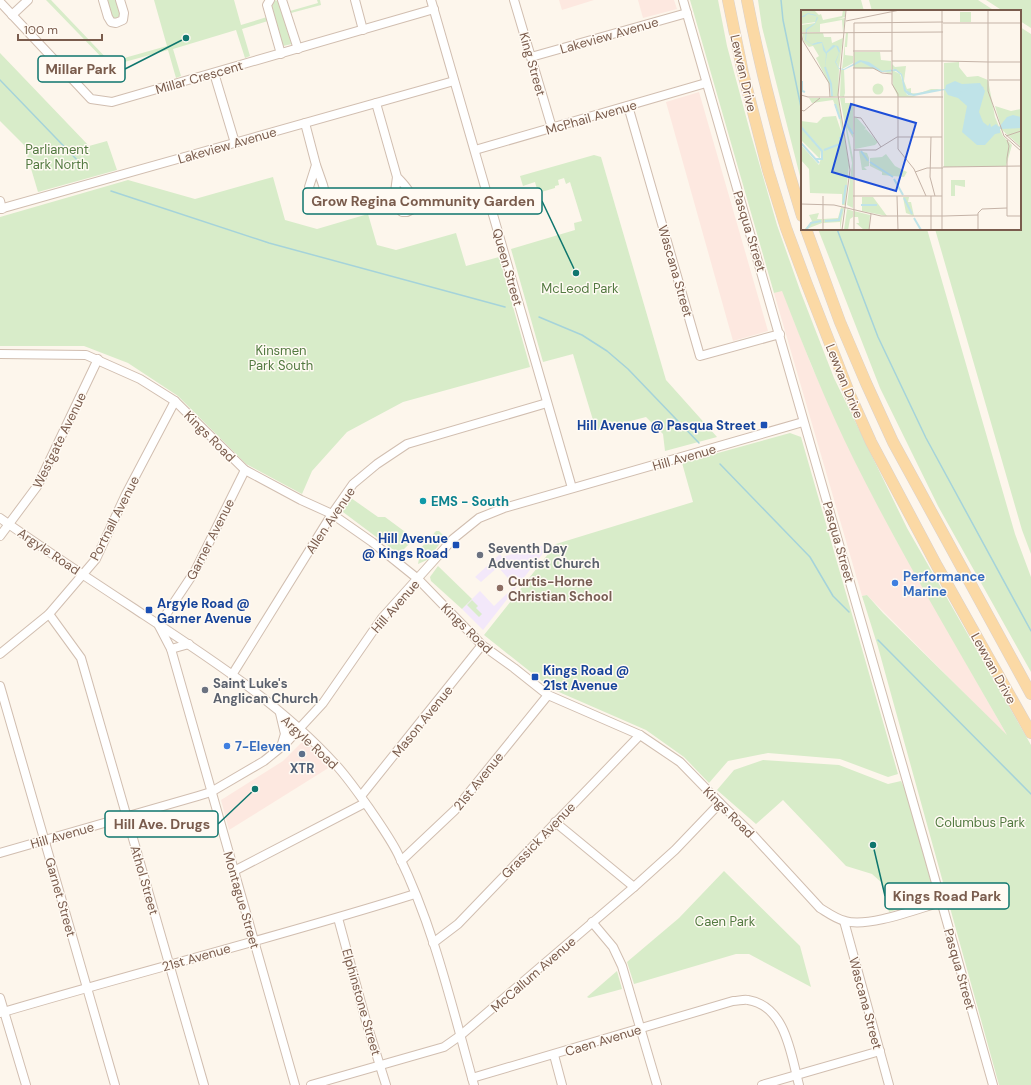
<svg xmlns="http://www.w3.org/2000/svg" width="1031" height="1085" viewBox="0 0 1031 1085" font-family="'DM Sans',sans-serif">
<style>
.commercial{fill:#fde8e0}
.education{fill:#f3e8fa}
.green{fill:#d8ecc9}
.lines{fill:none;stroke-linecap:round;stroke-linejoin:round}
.stream{stroke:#a5d3da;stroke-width:1.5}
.minor-casing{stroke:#d1beb0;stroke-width:10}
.major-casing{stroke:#dad1cd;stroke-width:12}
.minor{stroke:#fff;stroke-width:8}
.major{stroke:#fbd9a5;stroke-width:11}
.transit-dot{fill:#1a4fb4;stroke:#fffaf3;stroke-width:1.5}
.culture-dot{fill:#0f9aa8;stroke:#fffaf3;stroke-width:1.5}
.worship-dot{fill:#6b7280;stroke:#fffaf3;stroke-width:1.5}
.shop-dot{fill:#3f7fe0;stroke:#fffaf3;stroke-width:1.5}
.education-dot{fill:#8d6e63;stroke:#fffaf3;stroke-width:1.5}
.service-dot{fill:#5c6f8a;stroke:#fffaf3;stroke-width:1.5}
.labels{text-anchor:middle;stroke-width:3;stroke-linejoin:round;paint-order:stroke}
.street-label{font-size:13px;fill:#7a5c4d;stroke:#fffaf3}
.park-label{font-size:13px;fill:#537a41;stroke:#fffaf3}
.transit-label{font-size:13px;font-weight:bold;fill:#164399;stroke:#fffaf3;text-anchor:end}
.culture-label{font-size:13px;font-weight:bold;fill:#0d838f;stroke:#fffaf3;text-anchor:start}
.worship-label{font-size:13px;font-weight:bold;fill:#5b616d;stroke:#fffaf3;text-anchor:start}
.shop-label{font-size:13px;font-weight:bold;fill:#366cbe;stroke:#fffaf3;text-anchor:start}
.education-label{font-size:13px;font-weight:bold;fill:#785e54;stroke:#fffaf3;text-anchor:start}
.service-label{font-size:13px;font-weight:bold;fill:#4e5e75;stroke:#fffaf3}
.inset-river{fill:none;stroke:#bfe3e8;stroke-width:2}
.inset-road{fill:none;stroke:#c5b3a7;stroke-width:1}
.view{fill:#1d4ed8;fill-opacity:0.15;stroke:#1d4ed8;stroke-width:2}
.inset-edge{fill:none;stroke:#7a5c4d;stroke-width:2}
.leader{fill:none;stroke:#0f766e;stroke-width:1.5}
.callout-dot{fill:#0f766e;stroke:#fffaf3;stroke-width:1.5}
.callout{fill:#fffaf3;stroke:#0f766e;stroke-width:1.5}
.callout-label{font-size:14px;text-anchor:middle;font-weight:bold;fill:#7a5c4d}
</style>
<rect width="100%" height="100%" fill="#fdf6ec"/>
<g class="commercial">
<polygon points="559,0 594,0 562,10"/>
<polygon points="638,0 674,0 677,9 643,18"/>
<polygon points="699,92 768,331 733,341 666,102"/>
<polygon points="782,290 812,367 854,459 895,538 1008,737 867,595 862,596 774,293"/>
<polygon points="304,740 330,767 229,830 221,800 283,761"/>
</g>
<polygon class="education" points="551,543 483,630 462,609 480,591 494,606 515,586 498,567 481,582 475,577 500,554 502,557"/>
<g class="green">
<polygon points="46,0 51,0 110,62 167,46 154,0 234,0 241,25 267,17 268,21 242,29 250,56 245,58 236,30 173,49 181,76 176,78 168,50 110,66"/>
<polygon points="107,0 117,0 122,17 121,19 113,19"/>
<polygon points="274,0 279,1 280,2 292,44 283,46 271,4"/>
<polygon points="317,0 320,0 321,5 291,13 290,11 318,3"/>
<path d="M690 0H718L727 46 751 135 777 225 801 293 834 378 907 528 1031 745V1085H999L878 647 862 596 867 595 883 613 1007 735C955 644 901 554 854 460 827 405 804 348 782 291L774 293Z"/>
<polygon points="758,0 861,0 864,11 802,11 802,184 762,27"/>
<polygon points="869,0 978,0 995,11 872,11"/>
<polygon points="986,0 1031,0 1031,28 1020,21 1020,11 1003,11"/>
<polygon points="1020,27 1031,34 1031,554 1022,530 935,229 1020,229"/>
<polygon points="0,53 89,146 107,141 117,170 38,192 24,145 0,121"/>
<polygon points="594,155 601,157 666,380 717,437 665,451 663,434 646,417 596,430 573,354 543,362 511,249 575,230 574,223 582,221 570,182 566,184 564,178 558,180 559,185 555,186 555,188 538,193 535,182 523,186 520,176"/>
<polygon points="273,177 285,220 317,229 368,214 377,245 396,250 456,233 466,266 499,257 530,367 403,402 347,432 312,471 302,494 246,464 178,396 128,363 84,346 0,346 0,217 128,180 195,199"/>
<polygon points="818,229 927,229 1015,534 1031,577 1031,672 938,506 880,388"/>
<polygon points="790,433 801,437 898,774 888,777 840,759 768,753 728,761 709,783 684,757 646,730 552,689 484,635 556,544 693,502 682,463"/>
<polygon points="351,498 378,517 385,517 412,537 412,541 399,554 343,512 343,508"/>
<polygon points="436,531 439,531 445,537 427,560 418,564 421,548"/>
<polygon points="438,566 472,599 462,609 431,581 430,577"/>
<polygon points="472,600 478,606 476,608 482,614 479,617 467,605"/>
<polygon points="763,760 839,765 888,784 901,781 905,789 932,885 933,899 889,912 881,882 872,874 846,866 783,800 756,824 717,790 734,770"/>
<polygon points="724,871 800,946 811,987 749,954 736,954 634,984 627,962 679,918"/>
<polygon points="617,971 622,989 589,998 587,997"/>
</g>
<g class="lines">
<g class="stream">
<polyline points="781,0 783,20 802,112"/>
<polyline points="0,80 81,164"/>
<polyline points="111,191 269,243 505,307"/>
<polyline points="837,229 878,337 926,438 1031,631"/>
<polyline points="539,317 582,335 607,351 628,369 699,443"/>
<polyline points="720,464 810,557 833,596 849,612"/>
<polyline points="878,640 1031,794"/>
</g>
<defs>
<g id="minor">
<polyline points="103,0 108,17 111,22 116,23 123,20 124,13 120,0"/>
<polyline points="270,0 267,5 281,54"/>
<polyline points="282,0 298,49"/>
<polyline points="355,0 363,30"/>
<polyline points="431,0 572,488"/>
<polyline points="514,0 552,128"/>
<polyline points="683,0 927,851 993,1085"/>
<polyline points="0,2 91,99 112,102 434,9"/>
<polyline points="12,15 28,0"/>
<polyline points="531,57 687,13"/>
<polyline points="214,73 235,143"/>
<path d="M376 103 397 177 395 192 396 201 398 208 402 212H407L413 209C414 195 406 186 397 177"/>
<polyline points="628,106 700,356 780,334"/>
<polyline points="305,123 316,165 323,185 324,189 321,194 316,195 311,193 309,187 316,165"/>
<polyline points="475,150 706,83"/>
<polyline points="0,201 2,209"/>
<polyline points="0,209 454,81"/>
<path d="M0 354 86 355 140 379 175 401 245 470 301 500 332 514 372 542 418 579 482 645 514 668 548 695 640 735 680 762 720 803 752 834 820 908C828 913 836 919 845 921 868 928 917 909 941 902"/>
<path d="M0 518C44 549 89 579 135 609 205 655 280 703 336 765 348 778 358 793 369 808 379 823 390 838 398 854 434 927 452 1007 474 1085"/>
<polyline points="0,536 38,485 98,359"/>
<polyline points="49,614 81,658 204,1085"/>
<polyline points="159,625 195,571 245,470"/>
<polyline points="159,626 171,649 295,1085"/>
<polyline points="171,649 189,644"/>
<polyline points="0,654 49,614 96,559 126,494 175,401"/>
<polyline points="232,675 332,514 353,484 377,464 407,444 547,403"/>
<polyline points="0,686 115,1085"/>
<polyline points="280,713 285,734 281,747"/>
<polyline points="361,796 482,645"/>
<polyline points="555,822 634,887"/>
<polyline points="0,853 198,796 211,792 264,761 285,744 323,703 382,618 453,539 479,518 504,508 803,422"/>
<polyline points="401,861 455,810 548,695"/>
<polyline points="234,871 365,803"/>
<polyline points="338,918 366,1021 386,1085"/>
<polyline points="844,921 889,1085"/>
<polyline points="592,922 613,947 622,966 657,1085"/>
<polyline points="433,943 458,924 640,735"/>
<polyline points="0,998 26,1085"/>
<path d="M0 1013C138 972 278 937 415 894"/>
<polyline points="554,1055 562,1085"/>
<path d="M472 1078 733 1001C738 1001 744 999 748 1000 786 1006 791 1055 799 1085"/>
<polyline points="311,1085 444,1047 461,1035 634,887 675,850 720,803"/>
<polyline points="762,1085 880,1051"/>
</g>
<g id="major">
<polyline points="728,0 743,73 768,170 786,228 806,282 850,395 871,442 937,566 1031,733"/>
<path d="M747 0C761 73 780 145 802 216"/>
<polyline points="806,229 840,322 866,383 893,442 1031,694"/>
</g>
</defs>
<use href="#minor" class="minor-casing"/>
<use href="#major" class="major-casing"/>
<use href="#minor" class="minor"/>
<use href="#major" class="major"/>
</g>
<g class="transit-dot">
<rect x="760" y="421" width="8" height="8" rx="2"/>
<rect x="452" y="541" width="8" height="8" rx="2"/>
<rect x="145" y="606" width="8" height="8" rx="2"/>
<rect x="531" y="673" width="8" height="8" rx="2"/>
</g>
<circle class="culture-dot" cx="423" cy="501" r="4"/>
<g class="worship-dot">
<circle cx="480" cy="555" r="4"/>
<circle cx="205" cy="690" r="4"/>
</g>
<g class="shop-dot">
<circle cx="895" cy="583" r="4"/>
<circle cx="227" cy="746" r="4"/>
</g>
<circle class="education-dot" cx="500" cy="588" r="4"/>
<circle class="service-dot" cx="302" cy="754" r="4"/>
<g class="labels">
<g class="street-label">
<text transform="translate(609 35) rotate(-16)" y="5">Lakeview Avenue</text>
<text transform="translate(533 64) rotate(74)" y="5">King Street</text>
<text transform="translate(744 73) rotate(77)" y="5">Lewvan Drive</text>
<text transform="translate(199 77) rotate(-16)" y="5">Millar Crescent</text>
<text transform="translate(591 117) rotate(-16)" y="5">McPhail Avenue</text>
<text transform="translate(227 145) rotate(-16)" y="5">Lakeview Avenue</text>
<text transform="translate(750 231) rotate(73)" y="5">Pasqua Street</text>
<text transform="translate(508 267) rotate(74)" y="5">Queen Street</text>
<text transform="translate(676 271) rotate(74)" y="5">Wascana Street</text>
<text transform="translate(845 381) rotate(68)" y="5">Lewvan Drive</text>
<text transform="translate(210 436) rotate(45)" y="5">Kings Road</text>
<text transform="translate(59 440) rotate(-64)" y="5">Westgate Avenue</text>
<text transform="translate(684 457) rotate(-16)" y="5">Hill Avenue</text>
<text transform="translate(114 518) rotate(-63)" y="5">Portnall Avenue</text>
<text transform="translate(330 520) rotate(-56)" y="5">Allen Avenue</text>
<text transform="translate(210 539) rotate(-63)" y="5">Garner Avenue</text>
<text transform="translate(839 542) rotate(74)" y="5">Pasqua Street</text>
<text transform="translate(49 551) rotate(34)" y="5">Argyle Road</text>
<text transform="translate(395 606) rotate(-49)" y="5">Hill Avenue</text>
<text transform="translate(467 628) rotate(44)" y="5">Kings Road</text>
<text transform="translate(994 668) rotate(61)" y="5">Lewvan Drive</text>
<text transform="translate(422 721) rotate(-51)" y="5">Mason Avenue</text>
<text transform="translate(310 742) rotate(43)" y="5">Argyle Road</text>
<text transform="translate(478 781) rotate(-51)" y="5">21st Avenue</text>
<text transform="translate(729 812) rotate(45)" y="5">Kings Road</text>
<text transform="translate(62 835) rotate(-16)" y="5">Hill Avenue</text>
<text transform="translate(538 840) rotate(-46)" y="5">Grassick Avenue</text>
<text transform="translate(145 880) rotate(74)" y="5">Athol Street</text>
<text transform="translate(61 897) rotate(74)" y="5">Garnet Street</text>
<text transform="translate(242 900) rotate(74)" y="5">Montague Street</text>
<text transform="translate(196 957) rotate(-16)" y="5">21st Avenue</text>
<text transform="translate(960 969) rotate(74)" y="5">Pasqua Street</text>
<text transform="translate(533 974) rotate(-41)" y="5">McCallum Avenue</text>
<text transform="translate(362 1002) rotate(74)" y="5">Elphinstone Street</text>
<text transform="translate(866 1003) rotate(75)" y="5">Wascana Street</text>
<text transform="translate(603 1040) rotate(-17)" y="5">Caen Avenue</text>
</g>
<g class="park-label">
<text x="57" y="154">Parliament<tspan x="57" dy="15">Park North</tspan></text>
<text x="580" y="293">McLeod Park</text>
<text x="281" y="355">Kinsmen<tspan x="281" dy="15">Park South</tspan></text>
<text x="980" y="827">Columbus Park</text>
<text x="725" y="926">Caen Park</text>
</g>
<g class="transit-label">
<text x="756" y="430">Hill Avenue @ Pasqua Street</text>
<text x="448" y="543">Hill Avenue<tspan x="448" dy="15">@ Kings Road</tspan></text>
<text x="157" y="608" text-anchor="start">Argyle Road @<tspan x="157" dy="15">Garner Avenue</tspan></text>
<text x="543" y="675" text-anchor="start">Kings Road @<tspan x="543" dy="15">21st Avenue</tspan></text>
</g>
<g class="culture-label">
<text x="431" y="506">EMS - South</text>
</g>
<g class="worship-label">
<text x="488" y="553">Seventh Day<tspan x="488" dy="15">Adventist Church</tspan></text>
<text x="213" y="688">Saint Luke's<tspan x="213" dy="15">Anglican Church</tspan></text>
</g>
<g class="shop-label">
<text x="903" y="581">Performance<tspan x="903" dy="15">Marine</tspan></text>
<text x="235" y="751">7-Eleven</text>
</g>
<g class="education-label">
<text x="508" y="586">Curtis-Horne<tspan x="508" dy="15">Christian School</tspan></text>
</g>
<g class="service-label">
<text x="302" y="773">XTR</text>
</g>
</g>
<g transform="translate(801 10)">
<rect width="220" height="220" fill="#fdf6ec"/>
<path d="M0 0H13L18 5 20 4 22 10 41 6 42 0H44V7L37 9 44 8 42 22 41 10 19 14V22H0V15L14 13 10 17 15 12 0 14ZM159 2H170V12H159ZM1 23H22L23 27H30L31 33 42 28 38 58 34 50 38 59 37 86 30 87 29 76 15 48 18 46 12 36 8 37 3 32ZM45 23H47L46 37H44V45L52 46V53L41 59ZM53 42H79L80 50 90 51V64L74 59 53 58ZM158 52V57L166 67 177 66 187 70 194 107 202 126 211 135 205 156 143 157V53ZM91 54 94 57 105 56 103 71 106 79 110 78V83H119L130 79H141L121 83 109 84 104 79 100 63 91 59ZM43 59 44 83 43 87 39 86 40 60ZM91 60 99 64 106 85 116 87H97L92 76ZM71.5 79a5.5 5.5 0 1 1 11 0a5.5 5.5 0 1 1-11 0ZM8 88H37L48 155 44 195H41V184L9 183 8 159 0 150V135L18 155 22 141 0 116V111L16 113 22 107 35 106 41 124 38 106 32 90 11 93ZM39 88H44V93H52V128L46 118 52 148V198L46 195 51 153ZM194 96 210 101 220 99V137L201 120ZM53 108H56L65 118 63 120 65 119 73 128 77 132 74 135 54 139ZM0 118 20 140 19 149 0 130ZM58 141 66 143 68 148V156L63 157 66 160H61ZM85 144 94 156 106 162 103 167 81 165V162L69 156V148L81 147ZM150 170H164V177L154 175V186H150ZM61 187H72L86 206 61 201ZM102 187H108L107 192H110L113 206 105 203ZM40 197 43 198 39 220V212L22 213V209L37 208ZM46 199 52 201V207L49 209 47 220H43ZM53 201 69 205 68 220H63L55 213H58L57 207H53ZM18 203 16 209H21V213L3 220 11 211 8 205Z" fill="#d8ecc9"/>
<path d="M7 3 15 5 17 8 14 14 6 20 5 30 11 34 17 32H21L25 42 32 35 37 36 39 41 35 52 38 58 43 59 59 50 68 52 81 61 95 59 101 64 105 80 112 84 131 80 144 79 145 75 154 71 161 74 179 73 184 81 178 102 182 112 187 116 189 113 190 117 195 114 198 117 206 107 212 105 220 107V118L199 119V123L194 124 184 135H176L161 122 166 96 157 88 147 85 144 80 113 86 107 85 103 81 100 65 95 61 80 62 60 52 43 60 38 59 34 52 38 43 35 36 26 43 24 58 25 44 22 40 21 33 12 35 4 30 5 19 14 13 16 6 7 4 3 7H0Z" fill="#bfe3e8"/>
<path class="inset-river" d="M24 57 30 74 31 86M1 71V81L4 82M153 86 173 76 179 77 180 80 182 77M34 94 39 109M44 111 52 124M0 117 21 141V149H15M0 133 18 153M23 140 39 134V127M60 141 67 151M69 152 92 167M93 169 102 185M103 188 111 204M42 194 45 175M60 195H76M113 208 120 220M24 211 38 210 41 199M5 220 10 213 20 211"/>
<path class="inset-road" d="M91 0V74L97 84V139L113 159 125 186M141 0V220M187 0V81L203 126 220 141M45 11 99 0M53 13V220M53 13 142 12M142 13H220M52 41H91M91 51H142M142 51 188 52M188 52H220M52 58H72L81 63 91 64M188 70H220M0 85 7 87H142M29 87 28 73 2 31 0 23 142 22M0 100 3 101 19 88M53 107 60 108 80 137M204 124 220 138M205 126 220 121M130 127 129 167 134 186M206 130 208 136 206 148V206H220M53 140H75L96 127H141M142 157 220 156M114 162 126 158H142M52 186H141M96 186 97 220M0 194 33 195 80 206H143M143 206 177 205M22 220V186M41 220 49 160 37 85 45 0M68 220 70 204M130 220V186M177 220V203L181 199 206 198"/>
<path class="view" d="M50 94 115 113 95 181 31 162Z"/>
<rect width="220" height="220" class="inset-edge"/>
</g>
<path class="leader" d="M186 38L125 69M576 273L542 201M255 789L218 824M873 845L885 896"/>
<g class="callout-dot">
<circle cx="186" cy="38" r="4"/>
<circle cx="576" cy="273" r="4"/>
<circle cx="255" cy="789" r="4"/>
<circle cx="873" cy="845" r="4"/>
</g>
<g class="callout">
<rect x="38" y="56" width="87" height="26" rx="4"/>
<rect x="303" y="188" width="239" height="26" rx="4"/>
<rect x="105" y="811" width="113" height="26" rx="4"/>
<rect x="885" y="883" width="124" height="26" rx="4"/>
</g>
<g class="callout-label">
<text x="81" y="74">Millar Park</text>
<text x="423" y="206">Grow Regina Community Garden</text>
<text x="162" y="829">Hill Ave. Drugs</text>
<text x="947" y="901">Kings Road Park</text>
</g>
<path d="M18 34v6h84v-6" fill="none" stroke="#7a5c4d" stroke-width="2"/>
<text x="24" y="34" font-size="12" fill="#7a5c4d" stroke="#fffaf3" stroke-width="3" paint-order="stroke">100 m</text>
</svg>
